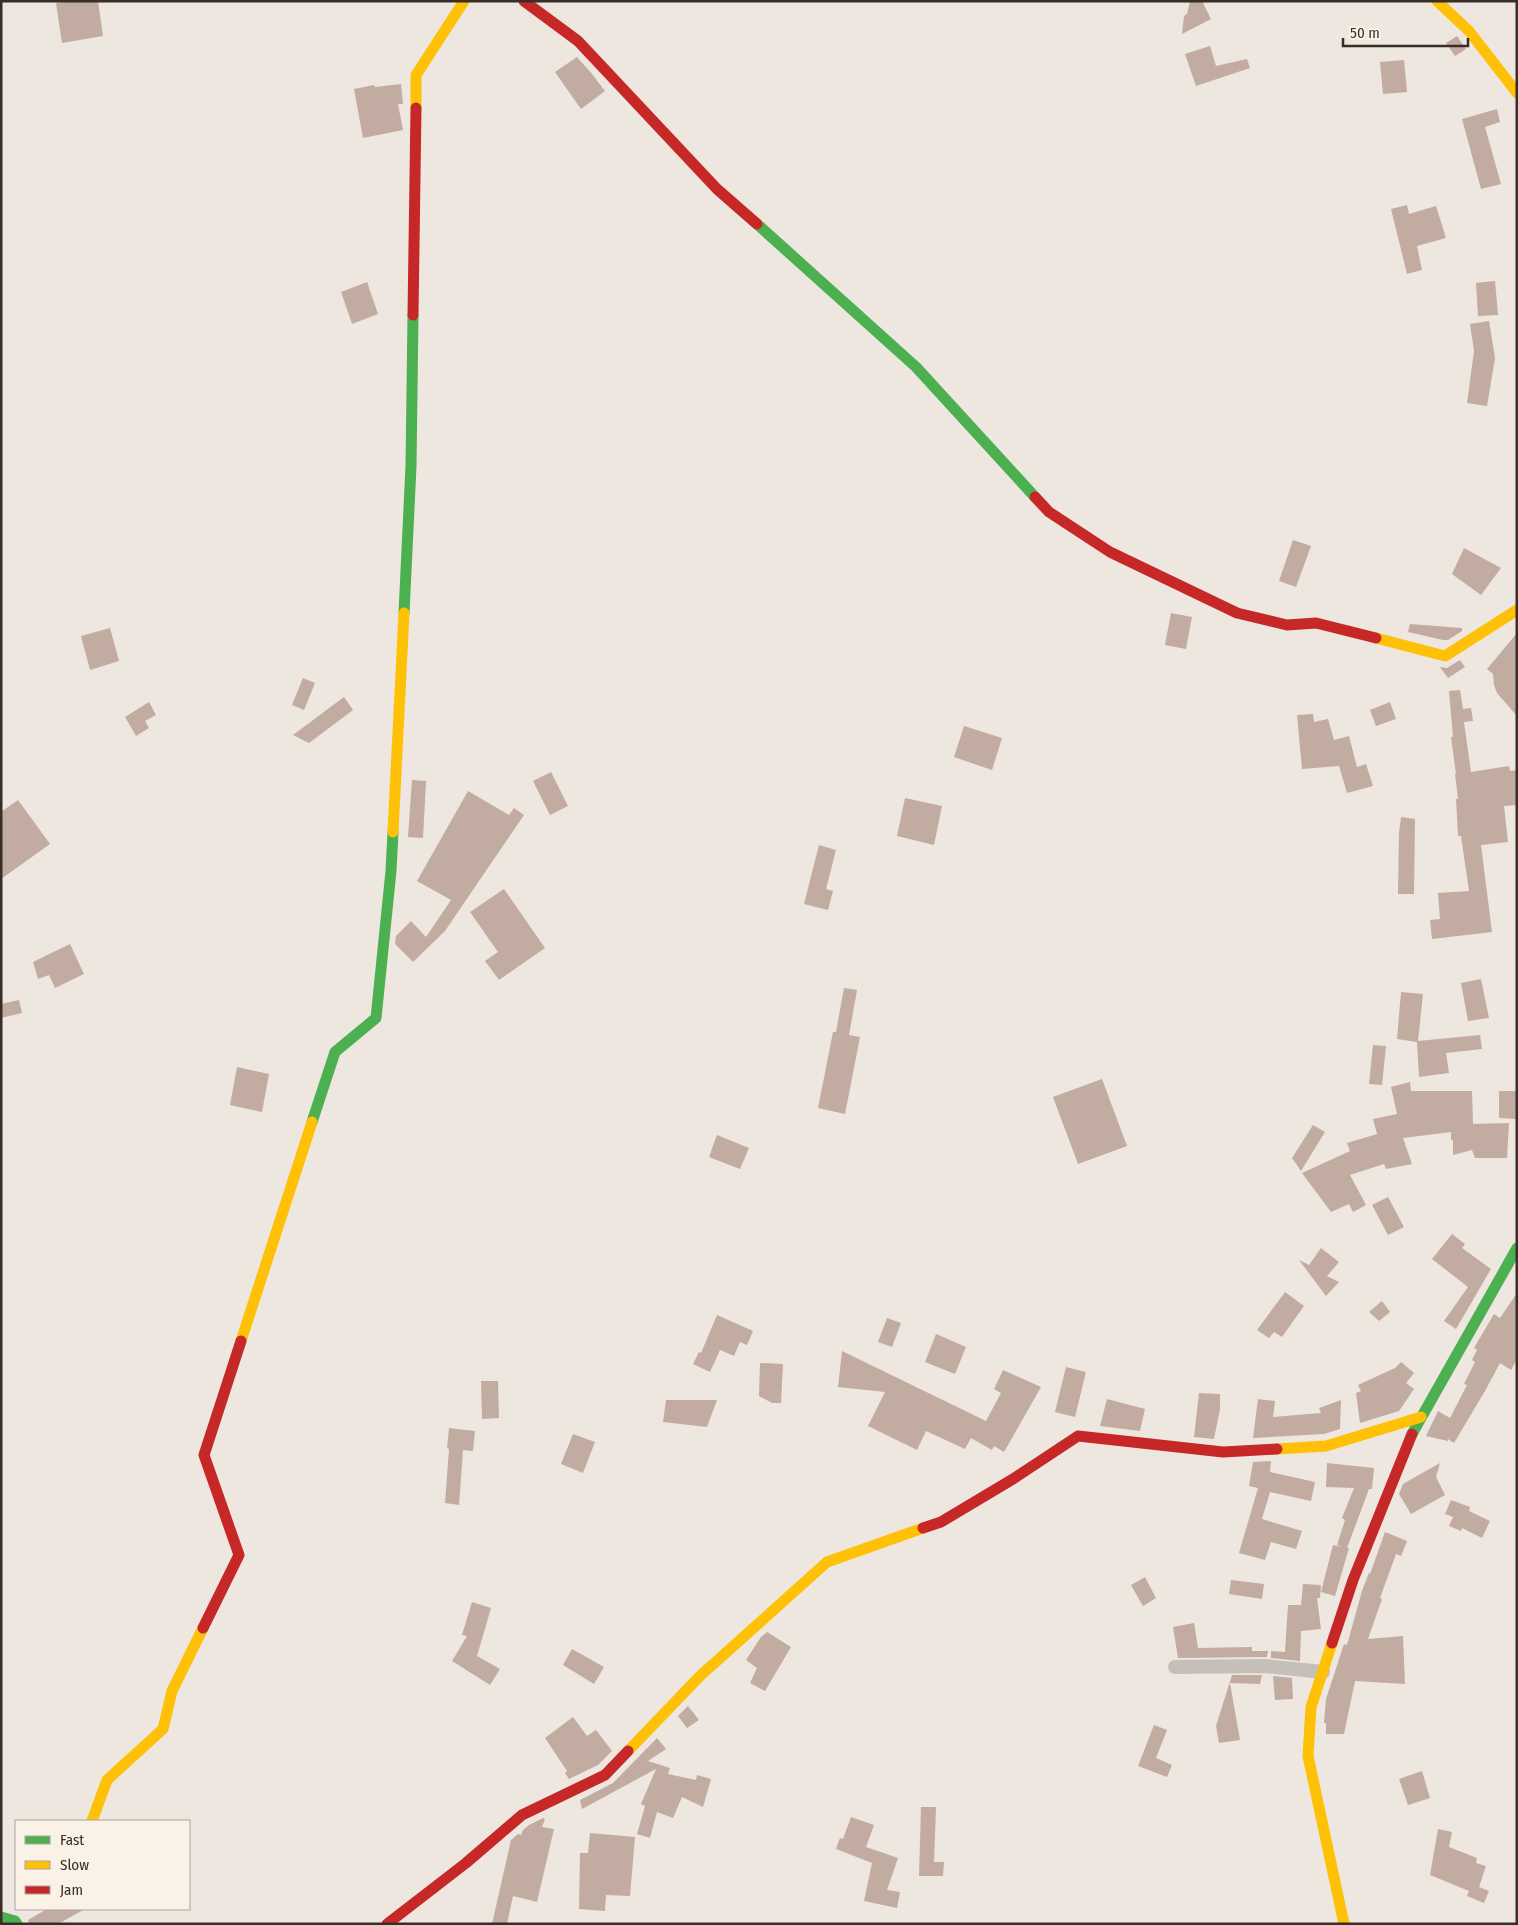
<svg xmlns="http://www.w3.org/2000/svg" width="1518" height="1925" viewBox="0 0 1518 1925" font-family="'Fira Sans Condensed',sans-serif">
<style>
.building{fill:#c2aba1}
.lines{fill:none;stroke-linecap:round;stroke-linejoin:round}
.street{stroke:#c6bfb9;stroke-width:14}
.fast{stroke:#4caf50;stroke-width:11}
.slow{stroke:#ffc107;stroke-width:11}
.jam{stroke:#c62828;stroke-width:11}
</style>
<rect width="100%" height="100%" fill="#ede7e0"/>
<g class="building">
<polygon points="66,1 98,1 103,36 62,43 56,3"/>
<polygon points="1190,1 1202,1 1211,19 1182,34 1184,16 1187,14"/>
<polygon points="1457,36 1466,49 1455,56 1446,43"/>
<polygon points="1210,46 1216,66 1247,59 1250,68 1196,86 1185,54"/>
<polygon points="577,57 592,74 605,91 581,109 555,72"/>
<polygon points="1404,60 1407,92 1383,94 1380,62"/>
<polygon points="401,84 403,104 398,104 403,130 363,138 354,89 374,85 375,87"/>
<polygon points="1497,109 1500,122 1485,127 1501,184 1481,189 1462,119"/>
<polygon points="1407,205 1409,214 1436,206 1446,238 1417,246 1422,270 1407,274 1391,209"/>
<polygon points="1495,281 1498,315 1478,316 1476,283"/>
<polygon points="367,282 378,314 352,324 341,292"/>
<polygon points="1489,321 1495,358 1487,406 1467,403 1474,351 1470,324"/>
<polygon points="1293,540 1311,546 1296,587 1279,581"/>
<polygon points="1464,548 1501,568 1481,595 1452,574"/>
<polygon points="1171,613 1192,617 1186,649 1165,645"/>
<polygon points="1410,624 1462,628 1462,631 1448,640 1443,640 1408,632"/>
<polygon points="110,628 119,661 90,670 81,636"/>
<polygon points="1517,633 1517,716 1497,693 1494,685 1493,674 1487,669"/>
<polygon points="1460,660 1465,667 1448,678 1440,667 1447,668"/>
<polygon points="303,678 315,683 304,710 292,705"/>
<polygon points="1460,690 1463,709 1471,708 1473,721 1464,722 1471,772 1509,766 1510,771 1517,770 1517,805 1504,806 1508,842 1481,845 1492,932 1432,939 1430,920 1440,919 1438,893 1469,891 1461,836 1458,836 1456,799 1458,799 1455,774 1456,774 1451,737 1453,737 1449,691"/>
<polygon points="344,697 353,710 309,743 293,735"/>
<polygon points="149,702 156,715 145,721 149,728 136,736 125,717"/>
<polygon points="1390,702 1396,719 1376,726 1370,710"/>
<polygon points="1313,714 1314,722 1328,719 1334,740 1349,736 1357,767 1366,764 1373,786 1347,793 1339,766 1302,769 1297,715"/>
<polygon points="964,726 1002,738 992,770 954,757"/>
<polygon points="551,772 568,806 550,815 533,781"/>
<polygon points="412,780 426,781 423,838 408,837"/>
<polygon points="468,791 509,815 514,808 524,815 445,931 413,962 395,944 396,936 411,921 426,937 451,900 417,881"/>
<polygon points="905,798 942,806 934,845 897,836"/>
<polygon points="18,800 50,844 1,879 1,812"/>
<polygon points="1401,817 1415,819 1414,894 1398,894 1399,833"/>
<polygon points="819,845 836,850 826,889 833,891 828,910 804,904"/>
<polygon points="504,889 545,948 499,980 485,961 498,952 470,912"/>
<polygon points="70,944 84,974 55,988 49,975 38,979 33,962"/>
<polygon points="1481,979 1489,1018 1468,1021 1461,983"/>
<polygon points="844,988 857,990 849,1035 860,1037 845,1114 818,1108 833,1032 836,1032"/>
<polygon points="1401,992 1423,994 1418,1041 1480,1035 1482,1049 1446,1053 1449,1073 1419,1077 1417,1042 1397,1039"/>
<polygon points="19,1000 22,1013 1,1018 1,1004"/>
<polygon points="1373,1045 1386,1046 1382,1085 1369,1084"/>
<polygon points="237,1067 269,1074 262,1112 230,1105"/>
<polygon points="1102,1079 1127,1146 1078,1164 1053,1097"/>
<polygon points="1410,1082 1411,1091 1472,1091 1473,1124 1509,1123 1507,1158 1475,1158 1472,1150 1453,1155 1453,1140 1451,1140 1451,1132 1403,1138 1412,1164 1386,1169 1384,1164 1350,1175 1366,1205 1353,1212 1349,1204 1331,1212 1302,1173 1350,1151 1347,1143 1377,1134 1373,1119 1397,1114 1391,1087"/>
<polygon points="1499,1091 1517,1091 1517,1119 1499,1118"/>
<polygon points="1313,1125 1325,1132 1301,1171 1292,1158"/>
<polygon points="717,1135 749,1148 740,1169 709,1157"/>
<polygon points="1388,1197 1404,1227 1388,1235 1372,1205"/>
<polygon points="1452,1234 1465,1244 1462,1248 1491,1269 1456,1329 1444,1321 1468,1287 1432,1259"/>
<polygon points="1321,1248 1339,1262 1327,1276 1339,1282 1326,1296 1299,1260 1309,1265"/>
<polygon points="1285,1292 1304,1306 1282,1337 1274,1332 1269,1338 1257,1330"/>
<polygon points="1517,1293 1517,1359 1511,1370 1500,1363 1485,1391 1454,1443 1448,1439 1448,1441 1426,1436 1438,1411 1450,1418 1467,1385 1464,1384 1475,1362 1472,1360 1477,1350 1474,1348 1494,1314 1500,1318"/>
<polygon points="1382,1301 1390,1312 1379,1321 1369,1312"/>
<polygon points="717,1315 753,1331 747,1345 740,1342 734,1356 720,1350 710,1372 693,1364 699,1352 701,1353"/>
<polygon points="887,1318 901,1323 892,1347 878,1342"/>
<polygon points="936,1334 966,1347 955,1374 925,1362"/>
<polygon points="842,1351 986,1421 1001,1393 994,1389 1003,1370 1041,1387 1004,1452 994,1446 992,1450 971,1438 965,1449 926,1431 917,1450 868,1426 885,1392 838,1387"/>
<polygon points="1401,1362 1414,1373 1406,1383 1414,1389 1399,1411 1360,1423 1356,1393 1361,1391 1358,1385 1395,1368"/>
<polygon points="760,1363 783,1364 781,1403 772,1403 759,1396"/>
<polygon points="1066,1367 1086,1372 1075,1417 1055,1412"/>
<polygon points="481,1381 498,1381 499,1418 482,1419"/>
<polygon points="1199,1393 1220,1394 1220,1409 1214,1439 1194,1437"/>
<polygon points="1107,1399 1145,1409 1140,1431 1100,1426"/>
<polygon points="1258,1399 1275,1401 1273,1417 1321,1413 1319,1408 1341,1400 1340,1429 1324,1434 1253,1438"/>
<polygon points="666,1400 717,1400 707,1427 663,1422"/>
<polygon points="449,1428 475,1431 473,1451 463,1450 459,1505 445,1503 449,1449 447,1448"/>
<polygon points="573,1434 595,1442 583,1473 561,1464"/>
<polygon points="1271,1461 1270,1472 1315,1482 1311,1501 1270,1492 1262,1519 1302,1531 1296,1549 1271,1542 1265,1560 1239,1553 1258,1488 1249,1486 1253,1462"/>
<polygon points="1327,1463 1374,1468 1372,1489 1369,1489 1347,1548 1349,1548 1335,1596 1321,1592 1333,1545 1342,1547 1337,1545 1345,1520 1342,1518 1354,1488 1326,1487"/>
<polygon points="1440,1463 1436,1477 1445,1495 1411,1514 1399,1494 1403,1484"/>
<polygon points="1451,1500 1470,1507 1469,1511 1490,1521 1482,1538 1462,1528 1461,1531 1449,1526 1453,1517 1445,1514"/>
<polygon points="1385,1532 1407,1541 1401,1556 1396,1554 1380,1598 1382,1599 1368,1639 1403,1636 1405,1684 1355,1681 1344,1734 1326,1734 1326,1723 1324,1723 1326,1699 1344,1644 1347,1645 1362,1591 1369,1573 1370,1574"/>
<polygon points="1145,1577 1156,1598 1143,1606 1131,1585"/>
<polygon points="1231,1580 1264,1584 1262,1599 1229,1594"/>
<polygon points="1303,1584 1321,1585 1320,1598 1317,1598 1321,1629 1301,1631 1300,1661 1271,1658 1271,1651 1285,1652 1288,1605 1301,1605"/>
<polygon points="472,1602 491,1608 477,1656 500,1669 490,1685 452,1661 467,1636 462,1635"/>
<polygon points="1194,1623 1198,1648 1252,1647 1252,1651 1268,1651 1267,1657 1178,1658 1173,1627"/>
<polygon points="767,1632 791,1647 765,1691 750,1683 757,1668 746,1660 761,1637"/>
<polygon points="572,1649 604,1667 594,1684 563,1665"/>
<polygon points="1232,1675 1262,1675 1260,1684 1230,1683 1240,1740 1219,1743 1216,1726"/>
<polygon points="1273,1676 1292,1678 1293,1699 1275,1700"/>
<polygon points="688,1706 699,1720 687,1728 678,1716"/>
<polygon points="573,1717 587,1736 596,1730 612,1751 598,1765 569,1779 565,1773 567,1771 545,1738"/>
<polygon points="1154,1725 1167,1730 1156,1758 1172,1765 1167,1777 1138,1766"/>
<polygon points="657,1738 666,1749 648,1761 670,1768 668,1774 696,1780 697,1775 711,1779 703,1807 682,1797 673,1818 657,1812 650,1838 637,1834 645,1806 641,1804 656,1769 582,1809 580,1800 613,1783"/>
<polygon points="1422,1771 1430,1798 1408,1805 1399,1779"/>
<polygon points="921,1807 936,1807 934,1862 944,1862 943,1876 919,1876"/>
<polygon points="851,1817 874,1825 866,1847 898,1858 887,1890 900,1892 897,1908 864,1901 872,1863 836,1849 840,1838 843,1839"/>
<polygon points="543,1818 545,1819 542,1827 554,1829 537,1902 513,1896 507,1924 492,1924 511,1840 518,1834 521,1835 523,1830 529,1825"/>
<polygon points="1438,1829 1452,1832 1449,1847 1477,1858 1476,1863 1486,1866 1479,1887 1489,1891 1484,1903 1467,1896 1469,1891 1430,1875"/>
<polygon points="590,1833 635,1837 630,1896 606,1895 605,1911 579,1909 580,1853 588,1853"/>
<polygon points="47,1909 85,1909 58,1924 29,1924 28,1920"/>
</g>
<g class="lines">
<polyline class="street" points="1175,1667 1265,1666 1323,1672"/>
<g class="fast">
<polyline points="757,224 916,367 1035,497"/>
<polyline points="404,613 411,466 413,315"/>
<polyline points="312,1122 335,1052 376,1018 391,871 393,832"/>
<polyline points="1412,1434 1517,1248"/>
<polyline points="1,1917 15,1921 17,1924"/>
</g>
<g class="slow">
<polyline points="1437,1 1469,31 1517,93"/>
<polyline points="416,108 416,75 464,1"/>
<polyline points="1376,638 1445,656 1517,610"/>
<polyline points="393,832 404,613"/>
<polyline points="241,1341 312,1122"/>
<polyline points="1277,1449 1326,1446 1421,1417"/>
<polyline points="1332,1643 1311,1707 1308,1756 1344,1924"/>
<polyline points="628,1751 700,1676 827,1562 923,1528"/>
<polyline points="92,1821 107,1780 163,1729 172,1691 203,1628"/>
</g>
<g class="jam">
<polyline points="524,1 578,41 717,189 757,224"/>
<polyline points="413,315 416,108"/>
<polyline points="1035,497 1049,512 1110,552 1237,613 1287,625 1316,623 1376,638"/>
<polyline points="923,1528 941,1522 1013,1479 1078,1436 1223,1452 1277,1449"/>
<polyline points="203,1628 239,1555 204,1455 241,1341"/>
<polyline points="1332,1643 1353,1580 1412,1434"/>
<polyline points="387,1924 466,1863 522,1815 605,1775 628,1751"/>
</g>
</g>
<rect width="1518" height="1925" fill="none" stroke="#382d27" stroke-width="5"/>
<rect x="15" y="1820" width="175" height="90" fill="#fbf2e7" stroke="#ada39a"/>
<rect x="25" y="1836" width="25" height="8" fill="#4caf50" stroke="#ada39a"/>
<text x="60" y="1845" font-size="15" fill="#382d27">Fast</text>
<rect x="25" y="1861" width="25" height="8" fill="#ffc107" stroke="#ada39a"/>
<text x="60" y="1870" font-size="15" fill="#382d27">Slow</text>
<rect x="25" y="1886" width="25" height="8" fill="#c62828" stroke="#ada39a"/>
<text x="60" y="1895" font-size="15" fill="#382d27">Jam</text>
<path d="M1343 38v8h125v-8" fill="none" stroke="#382d27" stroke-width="2.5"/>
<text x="1350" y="38" font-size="15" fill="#382d27" stroke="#fbf2e7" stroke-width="4" paint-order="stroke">50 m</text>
</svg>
